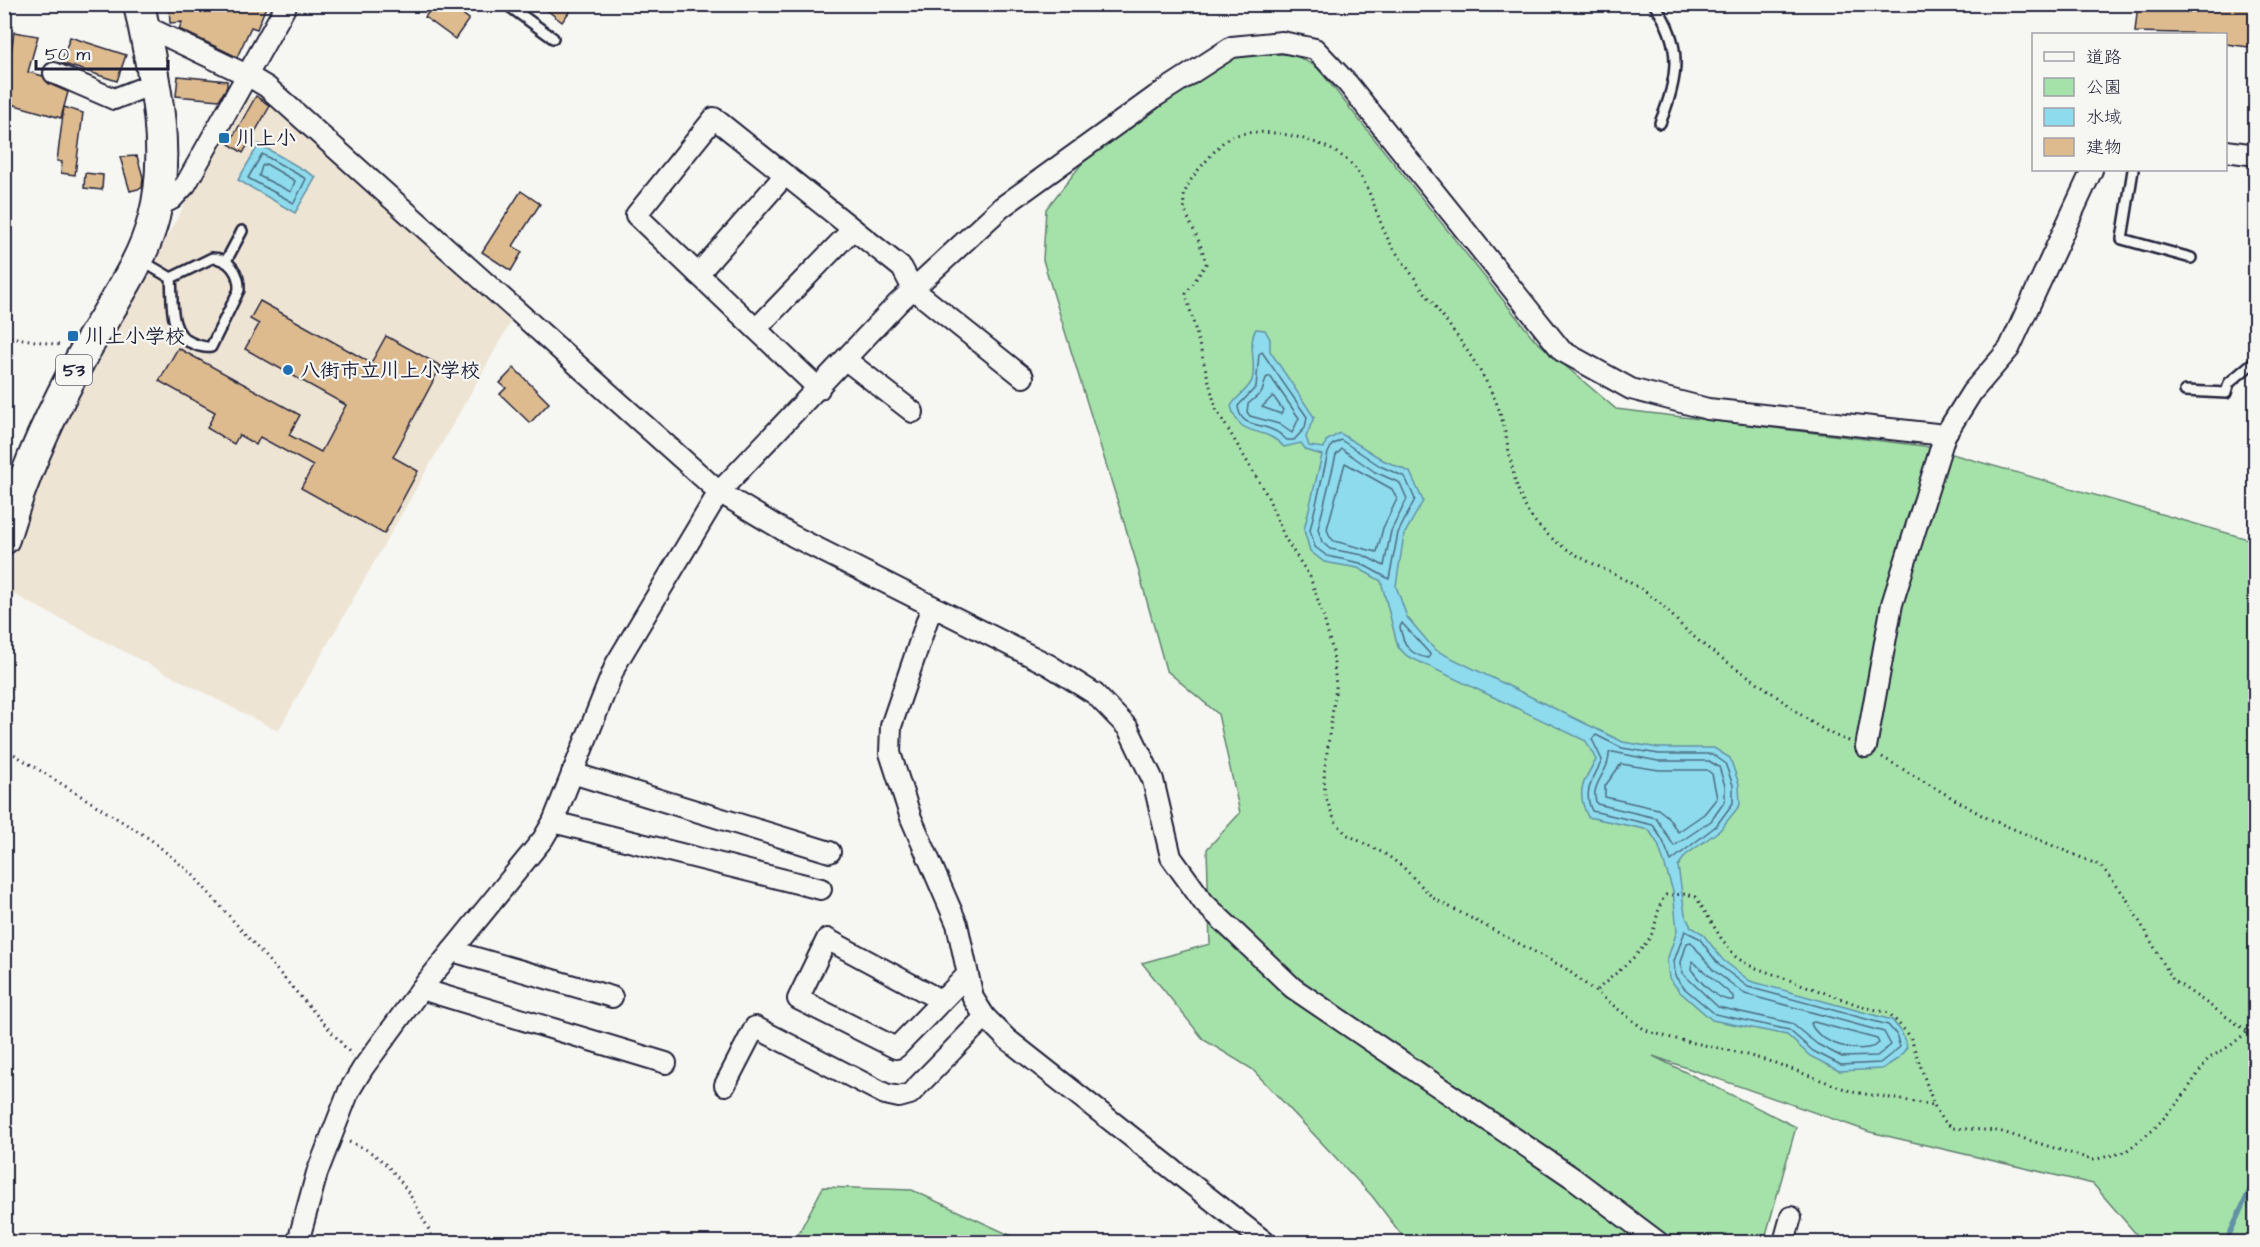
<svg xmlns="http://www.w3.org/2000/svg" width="2260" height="1247" viewBox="0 0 2260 1247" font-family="'Architects Daughter','Klee One',sans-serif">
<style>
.built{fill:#eee4d4}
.green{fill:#a5e2a9;stroke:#648272;stroke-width:1.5}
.water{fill:#8ddbec;stroke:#6291a5;stroke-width:1.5}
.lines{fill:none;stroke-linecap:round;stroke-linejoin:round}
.shore{stroke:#4d6c82;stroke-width:1.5}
.stream{stroke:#6291a5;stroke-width:5}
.building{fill:#ddbb8f;stroke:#22223b;stroke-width:1.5}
.service-casing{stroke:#22223b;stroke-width:14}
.minor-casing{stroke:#22223b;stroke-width:24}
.primary-casing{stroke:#22223b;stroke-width:34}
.path{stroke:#22223b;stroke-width:3;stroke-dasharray:1.5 4.5;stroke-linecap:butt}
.service{stroke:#f6f6f2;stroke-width:9}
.minor{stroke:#f6f6f2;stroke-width:20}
.primary{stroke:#f6f6f2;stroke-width:30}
.poi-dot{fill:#1f6fb2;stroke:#f6f6f2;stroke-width:2}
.labels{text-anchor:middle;stroke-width:4.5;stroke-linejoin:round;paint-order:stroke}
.shield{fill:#f6f6f2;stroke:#626272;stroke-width:1.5}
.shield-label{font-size:18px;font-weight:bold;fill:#22223b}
.poi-label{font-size:20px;font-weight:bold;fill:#22223b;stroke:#f6f6f2;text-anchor:start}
</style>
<rect width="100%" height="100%" fill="#f6f6f2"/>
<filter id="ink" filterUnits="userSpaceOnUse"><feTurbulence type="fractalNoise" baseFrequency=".0167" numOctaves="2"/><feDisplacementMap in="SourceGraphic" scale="12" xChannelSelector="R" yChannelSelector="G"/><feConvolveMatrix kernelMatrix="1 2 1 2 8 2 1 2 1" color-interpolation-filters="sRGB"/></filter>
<g filter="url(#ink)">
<polygon class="built" points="261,93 511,322 278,731 7,591 14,552 38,479 66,419 242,101"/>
<g class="green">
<polygon points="1239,54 1293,54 1317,67 1535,340 1616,409 1924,446 2255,541 2255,1242 2143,1242 2093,1184 1870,1132 1653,1056 1796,1127 1764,1242 1407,1242 1372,1196 1252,1069 1204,1040 1142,963 1210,944 1207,849 1240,813 1218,714 1166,670 1135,558 1043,260 1046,209 1091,152"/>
<polygon points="823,1187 912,1190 1025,1242 794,1242"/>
</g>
<g class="water">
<polygon points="259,144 316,177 295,213 238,180"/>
<path d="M1256 329 1265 330 1270 339V351L1314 417 1306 437 1309 446 1324 448 1326 441 1340 433 1383 460 1410 472 1423 501 1404 535 1396 586 1407 617 1435 650 1623 742 1659 748H1714L1730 758 1739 784 1740 805 1720 830 1686 855 1678 866 1685 914 1691 927 1702 933 1723 960 1750 981 1892 1020 1901 1031 1907 1047 1899 1058 1882 1069 1839 1071 1810 1056 1787 1035 1712 1020 1680 992 1669 978 1667 960 1677 931 1673 891 1658 844 1649 830 1588 817C1576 793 1582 782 1596 760L1586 741 1407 656 1398 647 1381 581 1358 568 1324 562 1310 551 1304 530 1322 455 1306 450 1301 443 1284 447C1262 423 1240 441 1231 406 1236 397 1250 388 1252 380 1257 363 1247 344 1256 329Z"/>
</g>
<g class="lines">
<g class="shore">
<polygon points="262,154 306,179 294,203 248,178"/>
<polygon points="266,164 295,181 291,192 259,176 262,166"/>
<path d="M1262 352 1307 417 1305 428 1294 440H1287C1283 437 1280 433 1275 431 1259 422 1240 428 1238 406L1256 387 1259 354Z"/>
<polygon points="1270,376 1299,418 1292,433 1279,424 1250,416 1247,412 1248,404 1262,392 1266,378"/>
<polygon points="1273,396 1283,410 1281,414 1262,407"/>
<polygon points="1341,440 1380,466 1405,477 1415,499 1398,533 1389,579 1360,563 1327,556 1315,547 1310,530 1328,453 1332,445"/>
<polygon points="1342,449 1375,472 1400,483 1407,499 1391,531 1384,566 1363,555 1330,549 1322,542 1318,529 1336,455"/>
<polygon points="1345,463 1392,489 1397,499 1383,528 1377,552 1334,541 1330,537 1327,529"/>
<path d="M1402 623 1430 654 1429 658C1410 656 1403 644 1400 627Z"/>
<path d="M1596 735 1622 748 1659 754H1712L1725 763 1733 785V803L1716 826 1671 861 1663 841 1653 825 1592 811C1582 790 1594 779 1602 760L1592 739Z"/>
<path d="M1613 752 1658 761H1709L1719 767 1725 786V801L1711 821 1674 846 1656 818 1597 804C1588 785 1610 772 1609 753Z"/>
<polygon points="1621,764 1659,770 1707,770 1712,774 1717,798 1704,814 1678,832 1667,816 1658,809 1605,797 1605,786"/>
<polygon points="1685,931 1699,938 1719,965 1748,987 1888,1025 1896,1034 1900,1047 1880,1063 1841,1065 1813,1051 1789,1030 1715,1014 1684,988 1675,976 1674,961"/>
<polygon points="1691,942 1713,970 1745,994 1884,1032 1891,1045 1877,1056 1842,1057 1817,1044 1791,1023 1718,1007 1682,973 1681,962 1687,943"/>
<path d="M1692 961 1733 996V1000C1718 1002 1699 981 1691 969Z"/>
<path d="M1814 1022 1877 1039 1879 1043C1864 1057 1816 1043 1811 1023Z"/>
</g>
<polyline class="stream" points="2226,1242 2256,1176"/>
</g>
<g class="building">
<polygon points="169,4 267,4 257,29 251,27 237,57 179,29 182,22 170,23"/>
<polygon points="434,4 449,4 469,19 455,39 425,17"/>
<polygon points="539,4 575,4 562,22"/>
<polygon points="2138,4 2256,4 2256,48 2226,44 2226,34 2135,32"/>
<polygon points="14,32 38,36 28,72 43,76 49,84 68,92 61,118 4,102"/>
<polygon points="70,37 126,55 117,81 61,63"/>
<polygon points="178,76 227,81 227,87 219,100 176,96"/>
<polygon points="256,96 270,106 243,153 229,144"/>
<polygon points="64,107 83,113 75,175 61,173 62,162 57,161"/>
<polygon points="137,156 143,177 142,188 130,191 120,157"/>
<polygon points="85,173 103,175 102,190 84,188"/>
<polygon points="521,191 540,204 513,246 522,252 511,271 482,252"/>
<polygon points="260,301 371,363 386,336 441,366 393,457 418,471 384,534 301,488 313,466 260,437 256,445 239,435 234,444 207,428 215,412 159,381 178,348 300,415 289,435 321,452 346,405 245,349 259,324 250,319"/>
<polygon points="514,368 549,403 530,423 500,394 506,388 500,383"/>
</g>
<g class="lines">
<defs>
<g id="service">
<polyline points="506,4 553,38"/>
<path d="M1654 4C1684 45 1678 79 1660 123"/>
<polyline points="2133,170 2122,239 2191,258"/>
<path d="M142 261 171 278 212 258C229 258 240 273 239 290L211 347C204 348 199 346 192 343 168 334 173 300 171 278"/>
<polyline points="226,261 242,231"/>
<polyline points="2185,391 2226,393 2229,383 2256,360"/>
</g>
<g id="minor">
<polyline points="143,25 247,75 267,87 719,492 793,536 1049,665 1095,694 1128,728 1153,780 1171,857 1204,903 1293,988 1573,1178 1658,1242"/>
<polyline points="54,73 114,99 155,83"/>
<polyline points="2226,151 2256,155"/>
<polyline points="156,207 172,199 186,184 287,4"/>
<polyline points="698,274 785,175"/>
<polyline points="756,329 853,229"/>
<polyline points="846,360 913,412"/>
<polyline points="819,389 636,215 714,118 902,268 913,289 1023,377"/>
<polyline points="932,606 891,726 890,753 911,818 957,924 973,998 985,1017 1007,1039 1265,1242"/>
<polyline points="1866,747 1892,604 1945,435 1972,392 2009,349 2092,170"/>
<polyline points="572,773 830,852"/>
<polyline points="553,822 821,889"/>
<polyline points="452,951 612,997"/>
<polyline points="421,989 666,1063"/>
<polyline points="942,1001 827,939 798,999 896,1048 967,975"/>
<polyline points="725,1085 755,1027 885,1094 899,1097 910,1094 985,1017"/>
<polyline points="298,1242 317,1173 349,1091 363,1068 421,989 543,839 553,822 616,664 719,492 898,303 1002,207 1156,96 1232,47 1282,42 1315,49 1348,84 1562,351 1631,389 1708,409 1945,435"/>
<polyline points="1784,1242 1791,1217"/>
</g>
<path id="primary" d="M4 539C24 472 51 412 85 351 109 308 142 265 154 217 172 148 153 73 139 4"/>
</defs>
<use href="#service" class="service-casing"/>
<use href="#minor" class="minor-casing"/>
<use href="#primary" class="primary-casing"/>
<g class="path">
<polyline points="4,336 60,345"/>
<path d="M1849 741C1818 730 1802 715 1776 696 1749 675 1719 659 1693 636 1679 625 1669 610 1655 599 1617 569 1571 562 1537 524 1506 489 1513 434 1492 393 1471 350 1438 312 1411 273 1403 261 1393 250 1387 237 1375 213 1369 179 1348 161 1325 139 1260 124 1231 137 1222 141 1214 152 1208 159 1161 208 1195 213 1206 264L1186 294 1216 409 1267 495 1285 538 1310 577 1323 615 1333 652 1336 687 1324 774 1325 796 1335 821 1346 834 1387 855 1404 868 1433 898 1565 968 1645 1030 1667 1037 1736 1052 1775 1063 1853 1092 1934 1105"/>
<polyline points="4,748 150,839 192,874 352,1055"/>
<polyline points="1882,757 1985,817 2101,866 2125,896 2173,980 2256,1037"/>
<path d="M1597 990C1613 975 1633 961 1646 943 1658 930 1655 907 1666 895L1687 894 1696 897 1721 938 1736 957 1748 965 1864 1007 1889 1013 1910 1036 1934 1105 1941 1118 1952 1128 1999 1131 2093 1160 2125 1152 2153 1130 2181 1099 2208 1059 2231 1045 2247 1032"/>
<path d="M349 1142C395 1157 415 1203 435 1242"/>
</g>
<use href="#service" class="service"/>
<use href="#minor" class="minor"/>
<use href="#primary" class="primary"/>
</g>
</g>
<g class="poi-dot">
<rect x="218" y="132" width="12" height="12" rx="3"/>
<rect x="67" y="330" width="12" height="12" rx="3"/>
<circle cx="288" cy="370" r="6"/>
</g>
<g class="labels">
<rect class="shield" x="56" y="355" width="36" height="30" rx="4.5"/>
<g class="shield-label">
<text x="74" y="376">53</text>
</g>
<g class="poi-label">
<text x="236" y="145">川上小</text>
<text x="85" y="343">川上小学校</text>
<text x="300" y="377">八街市立川上小学校</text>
</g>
</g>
<rect width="2260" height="1247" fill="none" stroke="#f6f6f2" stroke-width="24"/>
<rect x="12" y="12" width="2236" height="1223" fill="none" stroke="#22223b" stroke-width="2" filter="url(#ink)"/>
<rect x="2032" y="33" width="195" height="138" fill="#f6f6f2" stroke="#a1a1a9" stroke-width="1.5"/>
<rect x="2044" y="52" width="30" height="9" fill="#f6f6f2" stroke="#a1a1a9" stroke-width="1.5"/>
<text x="2086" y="63" font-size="18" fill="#22223b">道路</text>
<rect x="2044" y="78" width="30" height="18" fill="#a5e2a9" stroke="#a1a1a9" stroke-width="1.5"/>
<text x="2086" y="93" font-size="18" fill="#22223b">公園</text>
<rect x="2044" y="108" width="30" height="18" fill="#8ddbec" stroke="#a1a1a9" stroke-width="1.5"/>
<text x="2086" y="123" font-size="18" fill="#22223b">水域</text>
<rect x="2044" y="138" width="30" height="18" fill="#ddbb8f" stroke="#a1a1a9" stroke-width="1.5"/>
<text x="2086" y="153" font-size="18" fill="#22223b">建物</text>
<path d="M36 60v9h132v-9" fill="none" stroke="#22223b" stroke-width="3"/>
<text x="45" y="60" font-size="18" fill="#22223b" stroke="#f6f6f2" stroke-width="4.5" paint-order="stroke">50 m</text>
</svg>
